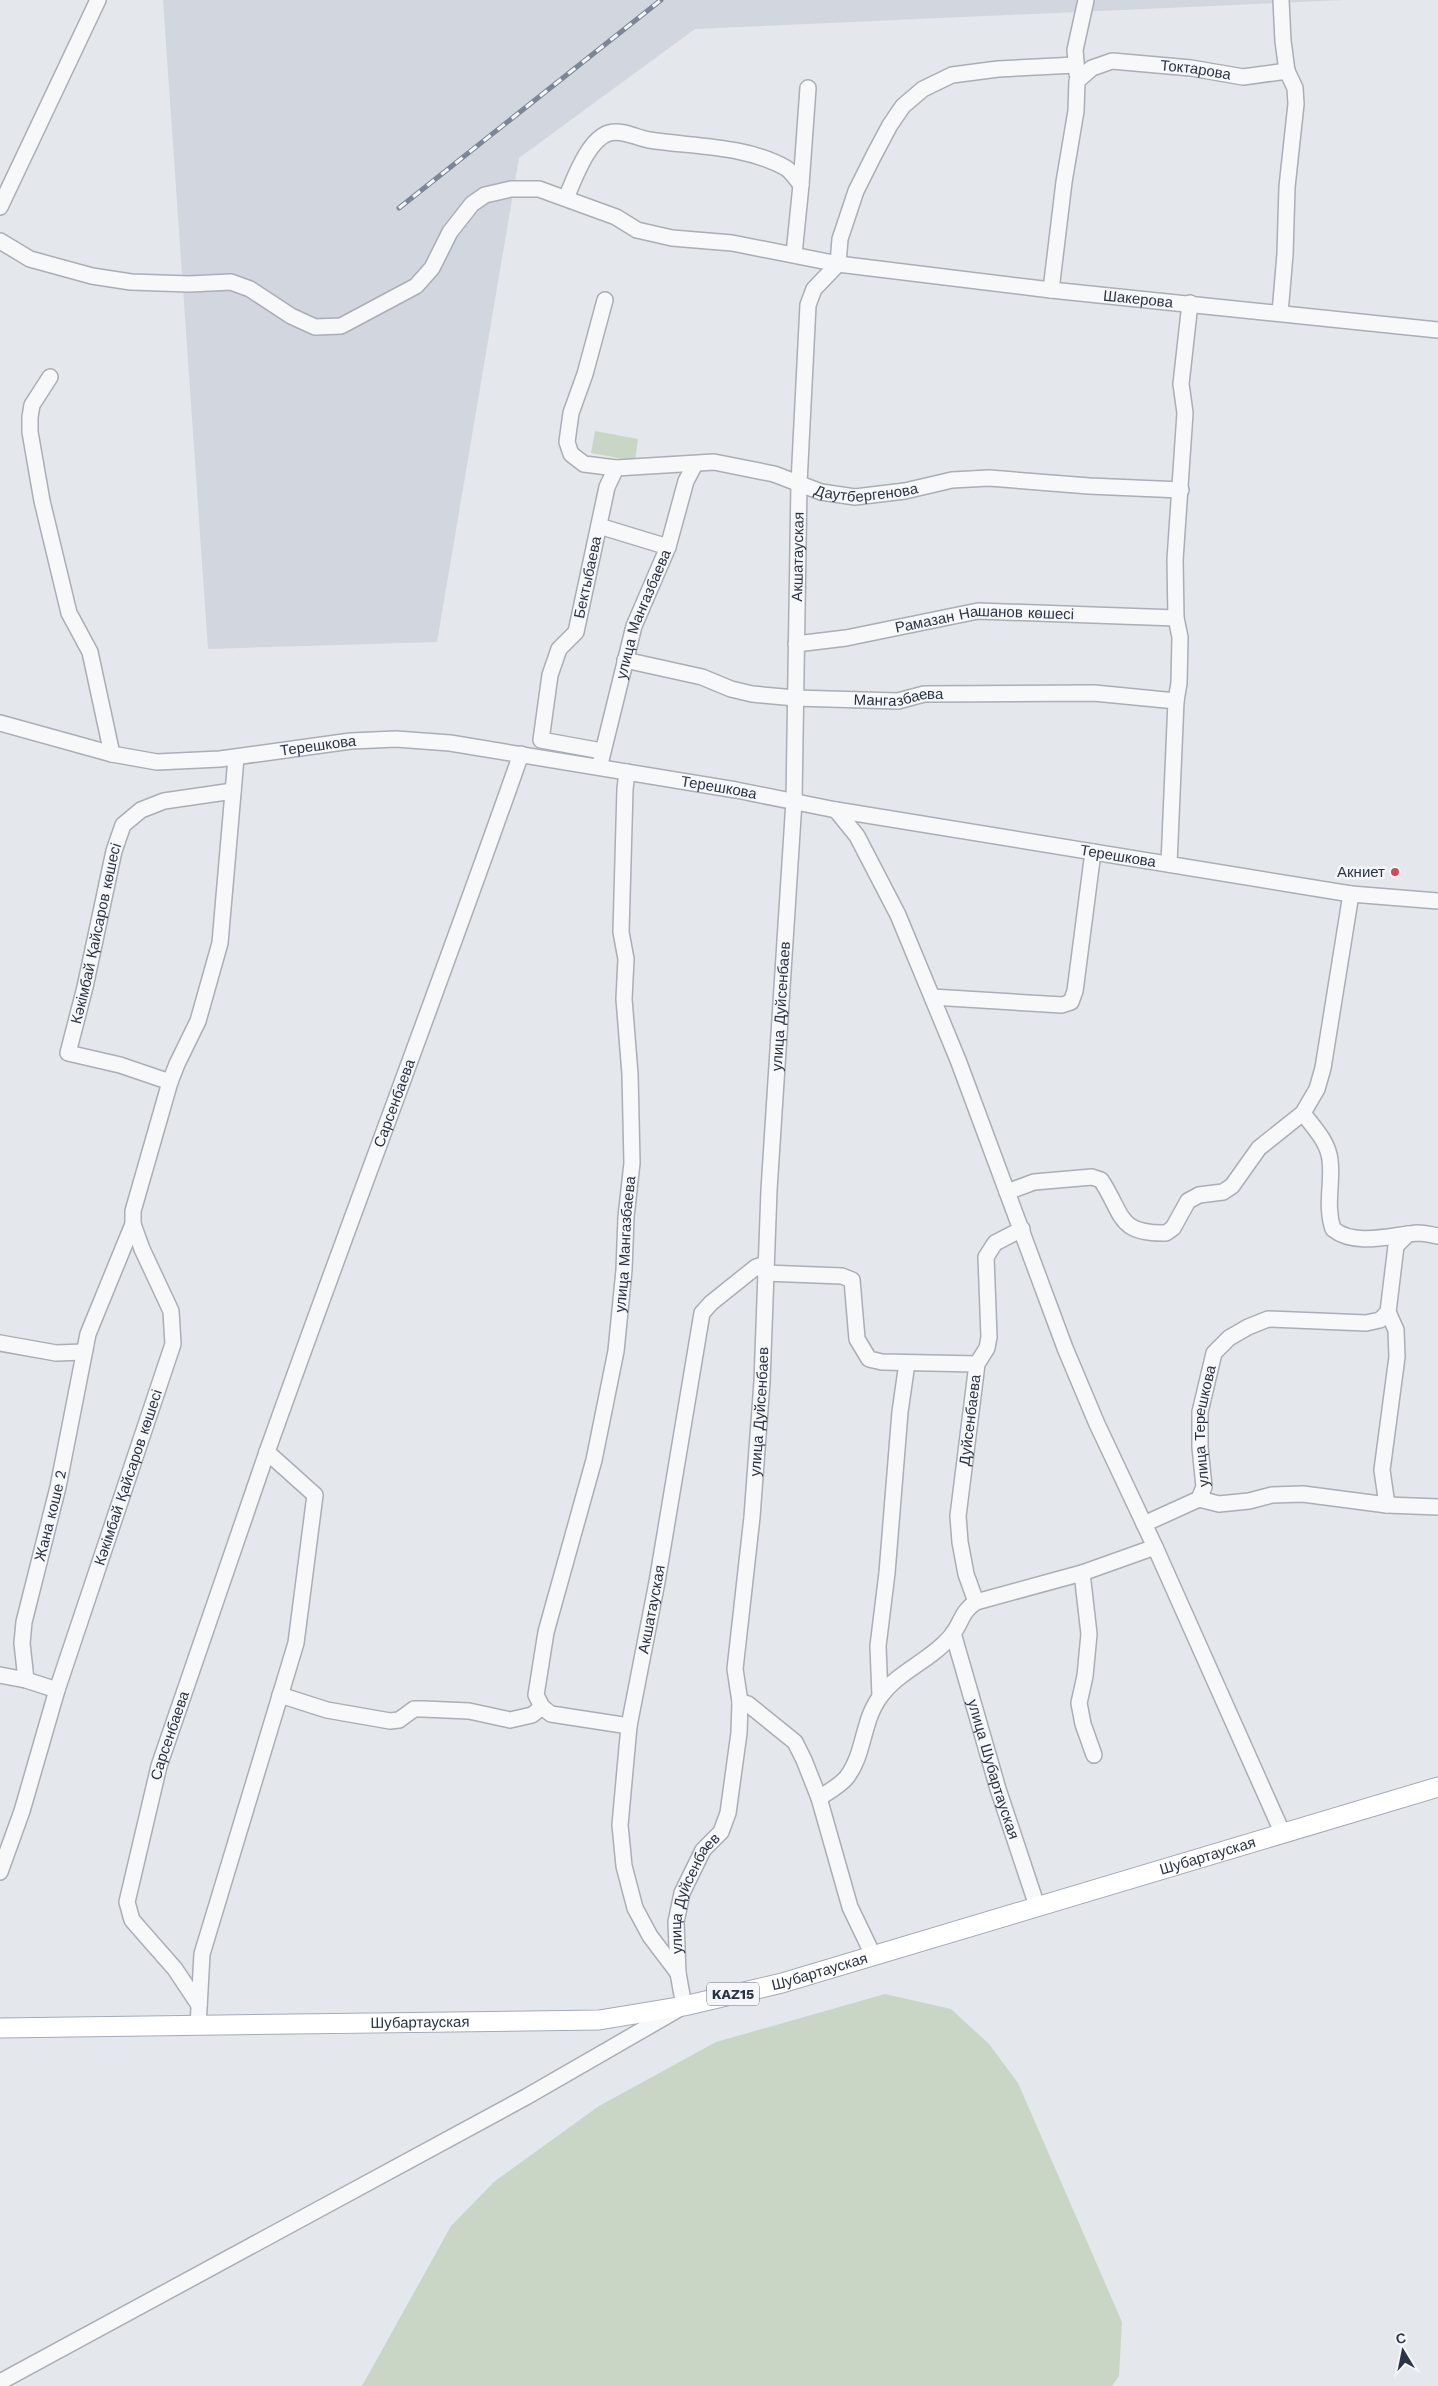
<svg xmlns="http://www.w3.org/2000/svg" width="1438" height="2386" viewBox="0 0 1438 2386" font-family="'Work Sans',sans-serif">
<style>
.built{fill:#d2d6de}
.green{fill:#c9d6c5}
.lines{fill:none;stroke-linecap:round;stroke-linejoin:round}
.minor-casing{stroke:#a9aeb7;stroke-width:18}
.major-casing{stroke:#a3abb8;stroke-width:21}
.minor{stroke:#f7f8fa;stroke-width:15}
.major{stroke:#fff;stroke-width:19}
.rail-casing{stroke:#7d8696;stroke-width:5}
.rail{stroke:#f4f6f9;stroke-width:3;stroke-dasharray:9;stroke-linecap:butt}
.poi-dot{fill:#d1495b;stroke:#f4f6f9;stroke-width:2}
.labels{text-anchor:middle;stroke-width:5;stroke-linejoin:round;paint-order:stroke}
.shield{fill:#f4f6f9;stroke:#676e7b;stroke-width:1}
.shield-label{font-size:14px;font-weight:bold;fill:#2b3445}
.street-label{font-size:15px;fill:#2b3445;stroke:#f4f6f9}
.poi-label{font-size:15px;fill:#2b3445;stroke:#f4f6f9;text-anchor:end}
</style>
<rect width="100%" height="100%" fill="#e4e7ec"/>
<polygon class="built" points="163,0 1344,0 695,29 519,158 437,642 208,649"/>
<g class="green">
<polygon points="595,431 638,439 635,461 591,453"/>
<polygon points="885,1994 951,2009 989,2044 1018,2083 1122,2322 1119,2376 1112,2386 362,2386 451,2226 495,2181 599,2106 716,2042"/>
</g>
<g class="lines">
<defs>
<g id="minor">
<polyline points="1281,0 1283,41 1287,71"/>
<polyline points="1077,74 1075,50 1086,0"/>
<path d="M566 198C574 180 588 139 609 133 622 129 637 138 649 140 694 147 745 145 786 168 792 172 797 180 801 185"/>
<polyline points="0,207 98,0"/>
<path id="s1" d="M0 241 30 259 92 276 131 282 189 284 231 282 250 289 291 316 315 327 341 326 416 286 432 268 450 232 472 204 485 195 511 189H539L616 217 637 230 672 238 732 243 838 264 1051 290 1438 330"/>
<polyline points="794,254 801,185 808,88"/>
<polyline points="838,264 840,239 856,191 874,155 890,125 903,106 923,89 952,75 998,69 1076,65"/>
<path id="s2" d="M1051 290 1064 182 1076 111 1077 81 1092 68 1112 61 1191 68 1243 77 1287 71 1295 88 1296 104 1287 187 1285 254 1280 313"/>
<path id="s3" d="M605 300 585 374 571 413 567 442 571 454 584 464 616 468 714 462 774 474 821 492 855 497 905 491 952 480 989 478 1089 486 1181 490"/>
<polyline points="50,377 32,405 30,417 30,432 42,501 69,613 90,652 112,754"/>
<polyline points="599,526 668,547"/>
<path id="s4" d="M796 644 846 638 978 611 1176 618"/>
<path id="s5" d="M625 660 702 677 731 689 752 694 795 698 898 701 924 694 1094 693 1176 701"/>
<path id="s6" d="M0 723 112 754 157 762 220 759 351 741 396 739 450 743 736 790 836 810 1351 894 1438 901"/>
<path id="s7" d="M602 751 541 740 550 675 559 649 576 632 607 487 616 468"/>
<path id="s8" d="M601 760 634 626 668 547 686 481 695 464"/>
<polyline points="836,810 857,836 898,915 958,1060 1065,1348 1097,1424 1155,1547 1283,1834"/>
<polyline points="1169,864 1176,701 1179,683 1180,637 1176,618 1175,560 1185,413 1181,384 1190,303"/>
<polyline points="932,997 1062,1005 1071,1002 1075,991 1093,852"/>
<path id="s9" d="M170 1082 120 1065 68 1053 85 987 114 851 123 825 141 810 164 801 233 791"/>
<path d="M1303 1113C1313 1127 1328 1141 1330 1160 1333 1183 1325 1205 1333 1229 1355 1247 1392 1235 1418 1233 1425 1233 1432 1235 1438 1236"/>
<path d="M1007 1192 1034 1182 1092 1177 1101 1180C1124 1215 1117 1234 1166 1233L1173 1228 1188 1201 1199 1195 1223 1192 1232 1186 1259 1148 1303 1113 1317 1089 1323 1068 1351 894"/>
<polyline points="765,1273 842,1276 852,1280 857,1339 869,1359 882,1362 977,1364"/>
<polyline points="0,1343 56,1353 84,1352"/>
<polyline points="1199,1499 1219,1504 1249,1501 1272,1495 1303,1494 1387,1505 1438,1507"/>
<polyline points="1387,1505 1382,1470 1397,1357 1396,1330 1388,1312"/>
<path id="s10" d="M1144 1524 1199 1499 1204 1487 1200 1447V1412L1214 1353 1229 1338 1248 1327 1268 1319 1366 1323 1380 1320 1388 1312 1396 1246 1408 1234"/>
<polyline points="1082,1573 1089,1634 1085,1676 1079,1703 1083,1724 1094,1755"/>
<path id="s11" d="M976 1602 966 1574 960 1542 958 1516 977 1364 987 1348 989 1337 986 1257 995 1243 1022 1229"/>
<path id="s12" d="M953 1633 998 1789 1037 1906"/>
<polyline points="0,1675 26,1680 57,1690"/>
<path id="s13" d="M26 1680 22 1643 24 1622 58 1487 88 1334 133 1224"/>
<polyline points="280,1695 327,1710 390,1721 399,1720 414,1709 423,1709 469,1711 510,1720 532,1715 542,1707 551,1714 629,1726"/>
<polyline points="880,1696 878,1646 887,1573 900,1412 907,1363"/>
<polyline points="740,1702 748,1704 795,1742 804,1760 819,1798 850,1907 873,1955"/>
<path id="s14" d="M542 1707 536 1695 546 1632 594 1460 616 1351 624 1270 626 1217 632 1163 630 1074 624 999 626 959 621 932 625 789 627 772"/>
<path d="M819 1798C828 1792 841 1785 847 1777 865 1753 862 1721 880 1697 898 1671 932 1660 952 1635 962 1622 961 1612 976 1602L1082 1573 1155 1547"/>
<path id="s15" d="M0 1872 22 1811 57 1690 173 1344 171 1311 142 1249 133 1224V1211L170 1082 177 1064 198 1021 220 943 236 758"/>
<path id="s16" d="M678 1973 650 1936 635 1908 624 1866 620 1825 629 1726 657 1582 702 1313 711 1303 756 1267 765 1264"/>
<path id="s17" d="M199 2005 175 1969 132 1920 127 1902 159 1766 267 1452"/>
<path id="s18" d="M198 2026 202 1954 296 1643 315 1495 267 1452C350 1219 439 988 521 754"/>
<path id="s19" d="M0 2382 526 2097 684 2006 678 1973 676 1922 682 1893 703 1850 721 1832 728 1813 739 1733 740 1702 735 1669 752 1517 762 1382 769 1190 794 801 799 483 808 305 814 289 838 264"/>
</g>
<g id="major">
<path id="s20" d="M0 2028 599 2020 684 2006 782 1983 1438 1787"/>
</g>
</defs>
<use href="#minor" class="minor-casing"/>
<use href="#major" class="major-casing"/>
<use href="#minor" class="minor"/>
<use href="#major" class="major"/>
<defs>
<polyline id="rail" points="399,208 661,0"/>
</defs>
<use href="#rail" class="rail-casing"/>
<use href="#rail" class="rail"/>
</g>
<circle class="poi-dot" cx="1395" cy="872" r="5"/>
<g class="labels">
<rect class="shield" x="707" y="1982.5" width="52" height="23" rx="4"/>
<g class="shield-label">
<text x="733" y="1999">KAZ15</text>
</g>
<g class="street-label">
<text dy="5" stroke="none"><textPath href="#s2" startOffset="336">Токтарова</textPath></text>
<text dy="5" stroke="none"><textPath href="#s1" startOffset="1229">Шакерова</textPath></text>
<text dy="5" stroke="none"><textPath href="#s3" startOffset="464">Даутбергенова</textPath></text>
<text dy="5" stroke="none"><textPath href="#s19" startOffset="2248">Акшатауская</textPath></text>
<text dy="5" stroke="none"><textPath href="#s7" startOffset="235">Бектыбаева</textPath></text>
<text dy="5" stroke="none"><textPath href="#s8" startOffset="152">улица Мангазбаева</textPath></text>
<text dy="5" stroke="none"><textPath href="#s4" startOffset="191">Рамазан Нашанов көшесі</textPath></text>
<text dy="5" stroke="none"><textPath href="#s5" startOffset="279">Мангазбаева</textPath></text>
<text dy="5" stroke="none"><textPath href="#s6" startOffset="324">Терешкова</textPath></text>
<text dy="5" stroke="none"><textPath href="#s6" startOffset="729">Терешкова</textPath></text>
<text dy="5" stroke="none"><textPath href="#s6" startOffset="1134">Терешкова</textPath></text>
<text dy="5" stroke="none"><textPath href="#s9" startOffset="229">Кәкімбай Қайсаров көшесі</textPath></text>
<text dy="5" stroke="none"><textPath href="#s19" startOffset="1798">улица Дуйсенбаев</textPath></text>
<text dy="5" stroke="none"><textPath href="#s18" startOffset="982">Сарсенбаева</textPath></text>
<text dy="5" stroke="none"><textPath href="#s14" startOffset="474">улица Мангазбаева</textPath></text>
<text dy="5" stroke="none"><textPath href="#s19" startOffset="1392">улица Дуйсенбаев</textPath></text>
<text dy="5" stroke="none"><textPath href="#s11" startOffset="185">Дуйсенбаева</textPath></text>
<text dy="5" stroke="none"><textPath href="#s10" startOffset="135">улица Терешкова</textPath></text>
<text dy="5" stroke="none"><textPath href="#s15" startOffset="415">Кәкімбай Қайсаров көшесі</textPath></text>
<text dy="5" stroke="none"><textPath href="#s13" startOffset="168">Жана коше 2</textPath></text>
<text dy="5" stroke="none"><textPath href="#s16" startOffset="381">Акшатауская</textPath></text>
<text dy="5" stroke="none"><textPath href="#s17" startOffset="299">Сарсенбаева</textPath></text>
<text dy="5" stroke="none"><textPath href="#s12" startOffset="142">улица Шубартауская</textPath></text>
<text dy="5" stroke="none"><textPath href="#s20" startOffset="1230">Шубартауская</textPath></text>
<text dy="5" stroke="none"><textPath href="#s19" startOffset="898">улица Дуйсенбаев</textPath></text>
<text dy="5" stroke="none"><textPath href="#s20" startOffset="825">Шубартауская</textPath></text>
<text dy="5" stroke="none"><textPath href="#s20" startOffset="420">Шубартауская</textPath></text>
</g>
<g class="poi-label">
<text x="1385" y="877">Акниет</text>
</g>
</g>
<g transform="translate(1403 2351) rotate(350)" stroke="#f4f6f9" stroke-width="4" paint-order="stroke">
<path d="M0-4L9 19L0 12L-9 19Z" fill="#2b3445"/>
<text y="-8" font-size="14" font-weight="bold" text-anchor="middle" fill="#2b3445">С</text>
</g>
</svg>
